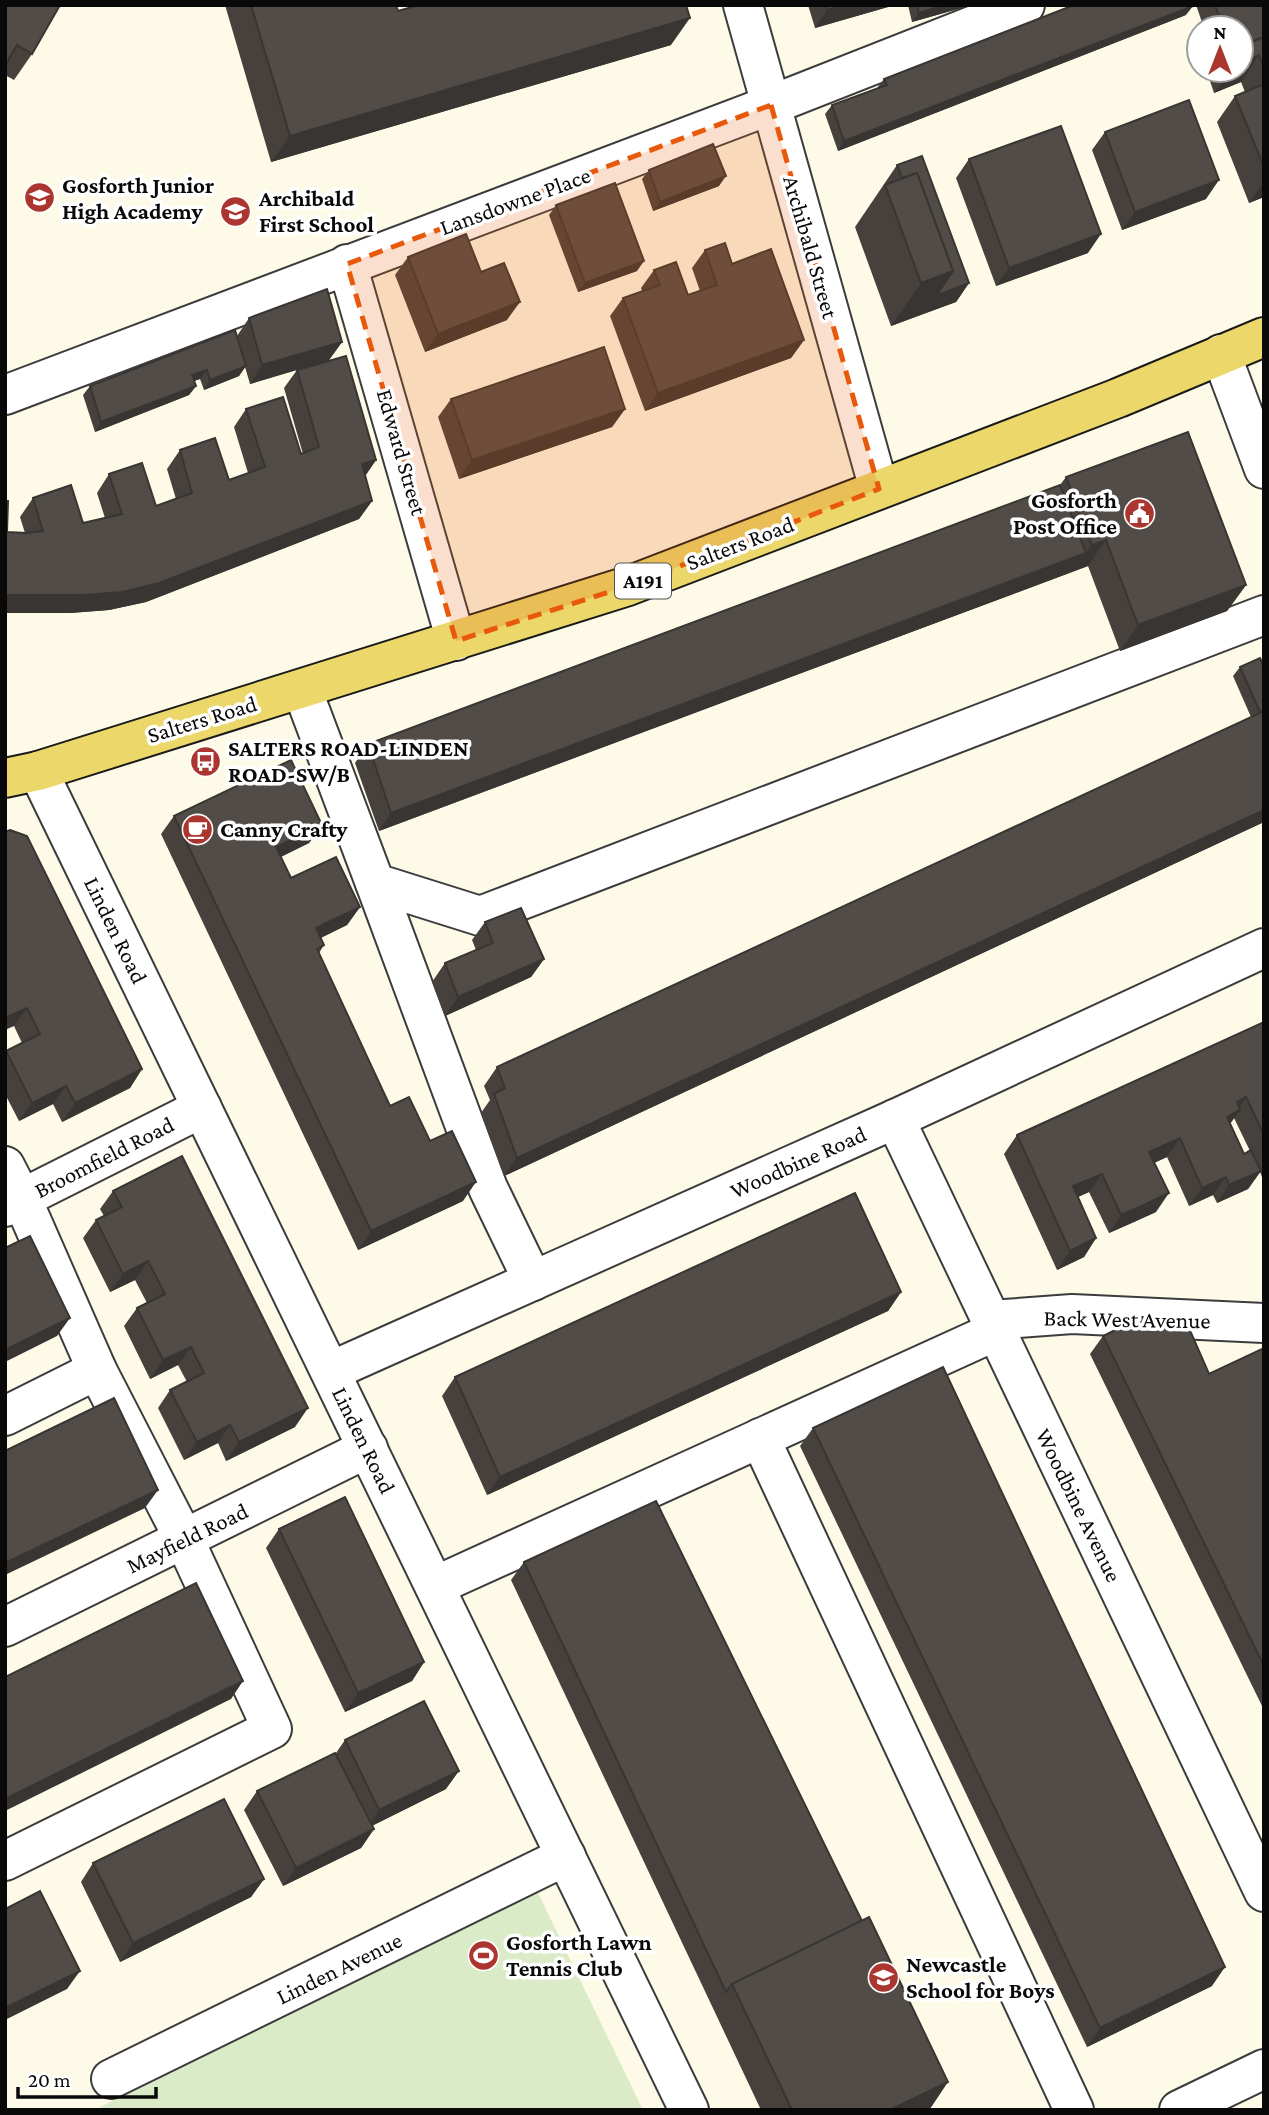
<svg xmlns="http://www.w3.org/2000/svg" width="1269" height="2115" viewBox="0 0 1269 2115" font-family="'Crimson Pro',serif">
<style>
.pitch{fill:#dbebc7}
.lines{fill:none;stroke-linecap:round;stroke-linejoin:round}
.minor-casing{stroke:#3c3c3c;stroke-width:42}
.major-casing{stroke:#1a1a1a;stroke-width:42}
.minor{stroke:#fff;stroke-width:38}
.major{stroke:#ebd76a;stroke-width:38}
.wall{fill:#46413d;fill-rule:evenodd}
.shaded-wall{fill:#393532}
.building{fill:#514c47;stroke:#393532;stroke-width:2}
.marked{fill:#e8590c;fill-opacity:0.2;stroke:#e8590c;stroke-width:5;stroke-dasharray:14 9;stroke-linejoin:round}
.labels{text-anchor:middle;stroke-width:7;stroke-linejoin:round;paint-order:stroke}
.shield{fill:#fff;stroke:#535353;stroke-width:2}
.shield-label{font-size:21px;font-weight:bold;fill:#090909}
.poi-label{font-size:23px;font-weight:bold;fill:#090909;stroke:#fff;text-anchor:start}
.street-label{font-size:23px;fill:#090909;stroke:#fff}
</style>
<rect width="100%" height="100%" fill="#fdfbe8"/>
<polygon class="pitch" points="536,1889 643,2110 95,2110 259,2022"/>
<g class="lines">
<defs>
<g id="minor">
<polyline points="743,5 879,489"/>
<polyline points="347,264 456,641"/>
<polyline points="1221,354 1264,469"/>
<polyline points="5,395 771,105 1025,5"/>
<polyline points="302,689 375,883 480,916 1264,615"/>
<polyline points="38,771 689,2110"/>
<polyline points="375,883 488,1188 533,1281"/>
<polyline points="895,1119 1264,1892"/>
<polyline points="5,1166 22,1199 97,1370 184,1539 272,1729 5,1861"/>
<polyline points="5,1207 202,1108"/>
<polyline points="991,1320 1072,1314 1264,1323"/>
<polyline points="331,1371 895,1119 1264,948"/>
<polyline points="5,1416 97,1370"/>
<polyline points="760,1438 1074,2110"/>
<polyline points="435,1586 996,1331"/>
<polyline points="5,1627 368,1448"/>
<polyline points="111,2079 566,1856"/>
<polyline points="1179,2110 1264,2069"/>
</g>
<polyline id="major" points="5,778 38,771 628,586 1118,398 1264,337"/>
</defs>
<use href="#minor" class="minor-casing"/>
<use href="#major" class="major-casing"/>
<use href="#minor" class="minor"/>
<use href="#major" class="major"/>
</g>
<g class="wall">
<polygon points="5,5 32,54 14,80 5,75"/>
<polygon points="225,5 396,5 398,11 671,45 271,162"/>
<polygon points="808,5 895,5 815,28"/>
<polygon points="908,5 972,5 912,22"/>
<polygon points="1196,5 1264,5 1264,197 1249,203 1217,122 1235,96 1245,92 1241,82 1214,93 1209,78 1214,70 1241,70 1241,28 1204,28"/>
<polygon points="1186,15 838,151 825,114 832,105 877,88 884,79"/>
<polygon points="1105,132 1206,199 1122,230 1092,150"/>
<polygon points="969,159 1088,253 996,286 956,178"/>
<polygon points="897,165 969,283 956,302 891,326 855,227"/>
<polygon points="649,170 719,186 653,211 642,179"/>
<polygon points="556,205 637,271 578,292 549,215"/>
<polygon points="705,250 732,264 804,340 791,358 645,411 610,316 623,298 642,291 641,288 654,270 688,295 700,291 692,268"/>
<polygon points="408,257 481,272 507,320 425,352 395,275"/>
<polygon points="249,318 342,342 329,360 376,460 365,476 372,501 359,519 146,602 109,610 70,613 7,532 25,533 20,517 33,498 83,523 105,518 97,493 109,474 156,506 176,499 167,469 180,450 229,480 248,473 234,427 246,409 301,454 303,454 284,388 297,370 250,384 245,367 239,376 204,390 200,379 194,381 196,386 189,395 95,432 83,395 90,386 237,336"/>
<polygon points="451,399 625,409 612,427 459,479 438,417"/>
<polygon points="1066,477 1246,585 1227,611 1120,651 1088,566 379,831 355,763 368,744 1060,485"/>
<polygon points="1240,667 1264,667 1264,822 504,1176 481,1113 490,1100 484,1086 497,1067 1251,717 1233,676"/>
<polygon points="174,816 322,825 309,843 281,857 291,878 360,907 347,925 321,938 324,945 319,953 390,1106 430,1141 463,1201 358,1250 161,834"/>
<polygon points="5,832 142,1069 130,1088 62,1122 53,1104 19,1121 5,1094 5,1052 22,1043 14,1026"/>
<polygon points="485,922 544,959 531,977 445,1016 432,982 445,963 476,950 472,940"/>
<path d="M1264 1022V1182L1260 1172 1248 1189 1217 1203 1213 1195 1189 1206 1167 1157 1154 1163 1156 1212 1132 1223 1109 1233 1089 1192 1078 1197 1096 1238 1084 1257 1057 1270 1004 1154 1017 1135ZM1234 1118 1250 1151 1244 1154 1230 1124Z"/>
<polygon points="113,1191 295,1427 226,1461 218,1443 184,1460 158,1408 170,1390 187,1382 178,1365 150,1379 124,1326 137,1308 147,1303 135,1280 110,1292 83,1238 96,1220 104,1216 100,1209"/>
<polygon points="901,1292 888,1311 487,1495 442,1396 455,1377"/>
<polygon points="1103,1336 1209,1374 1264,1348 1264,1710 1090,1354"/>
<polygon points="813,1428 1212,1986 1087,2047 800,1446"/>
<polygon points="279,1529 424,1662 412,1681 345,1712 266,1548"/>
<polygon points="524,1562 930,2109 927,2110 761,2110 511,1580"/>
<polygon points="345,1740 446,1789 372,1826 374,1829 361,1848 283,1886 244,1810 257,1791 336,1753"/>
<polygon points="93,1863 264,1879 251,1897 120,1962 81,1882"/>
</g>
<g class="shaded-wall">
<polygon points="845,5 895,5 815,28 827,10"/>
<polygon points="945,5 972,5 912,22 919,13"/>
<polygon points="1193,6 1186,15 838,151 844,141"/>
<polygon points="690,18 671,45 271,162 290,136"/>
<polygon points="1241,52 1259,55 1241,82 1214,93 1230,70 1241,70"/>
<polygon points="726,176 719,186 653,211 660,202"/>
<polygon points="1219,180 1206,199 1122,230 1135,212"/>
<polygon points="1264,182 1264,197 1249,203"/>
<polygon points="1101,234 1088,253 996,286 1009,268"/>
<polygon points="644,261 637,271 578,292 585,283"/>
<polygon points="953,271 923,314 891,326 921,283"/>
<polygon points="969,283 956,302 923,314 936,296"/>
<polygon points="520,302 507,320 425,352 438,334"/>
<polygon points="804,340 791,358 645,411 658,393"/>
<polygon points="342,342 329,360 250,384 262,365"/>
<polygon points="246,366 239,376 204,390 210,380"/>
<polygon points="207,370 200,379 185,384 192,375"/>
<polygon points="196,386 189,395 95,432 101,422"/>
<polygon points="625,409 612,427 459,479 472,460"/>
<polygon points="376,460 363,479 362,464"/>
<polygon points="372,501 359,519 146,602 109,610 70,613 5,613 5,595"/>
<polygon points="1106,540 1088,566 379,831 391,813 1086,553 1092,545"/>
<polygon points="1246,585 1227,611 1120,651 1138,625"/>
<polygon points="1264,810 1264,822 504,1176 517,1158"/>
<polygon points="322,825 309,843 263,865 276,847"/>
<polygon points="360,907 347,925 303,946 316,928"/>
<polygon points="544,959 531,977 445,1016 458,997"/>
<polygon points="27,1008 14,1026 5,1030 5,1018"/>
<polygon points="142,1069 130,1088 62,1122 75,1103"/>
<polygon points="66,1086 53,1104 19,1121 32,1103"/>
<polygon points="1246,1097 1236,1112 1240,1110 1227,1128 1214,1135 1237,1102"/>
<polygon points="1180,1138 1167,1157 1136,1171 1149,1152"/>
<polygon points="1261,1171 1248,1189 1217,1203 1229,1185"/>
<polygon points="1102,1174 1089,1192 1060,1205 1073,1186"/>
<polygon points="1226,1177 1213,1195 1189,1206 1202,1188"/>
<polygon points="476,1182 463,1201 358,1250 371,1231"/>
<polygon points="1169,1193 1156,1212 1109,1233 1121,1215"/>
<polygon points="1096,1238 1084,1257 1057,1270 1070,1251"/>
<polygon points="148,1261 135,1280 110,1292 123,1274"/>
<polygon points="901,1292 888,1311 487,1495 500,1477"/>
<polygon points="70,1318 57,1336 5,1362 5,1350"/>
<polygon points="191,1347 178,1365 150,1379 163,1360"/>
<polygon points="308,1408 295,1427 226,1461 239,1442"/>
<polygon points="230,1425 218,1443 184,1460 197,1442"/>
<polygon points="158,1490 145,1508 5,1575 5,1563"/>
<polygon points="424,1662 412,1681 345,1712 358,1693"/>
<polygon points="243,1681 231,1699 5,1811 5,1799"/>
<polygon points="459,1771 446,1789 367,1828 379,1810"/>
<polygon points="374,1829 361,1848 283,1886 296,1868"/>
<polygon points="264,1879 251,1897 120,1962 133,1943"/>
<polygon points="1225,1967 1212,1986 1087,2047 1100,2028"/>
<polygon points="80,1971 67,1989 5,2020 5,2008"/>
<polygon points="948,2082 930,2109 927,2110 890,2110"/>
</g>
<g class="building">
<polygon points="5,5 60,5 32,54 17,45 5,66"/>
<polygon points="251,5 396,5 398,11 419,5 686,5 690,18 290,136"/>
<polygon points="826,5 845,5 827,10"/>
<polygon points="917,5 945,5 919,13"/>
<polygon points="1074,5 1193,6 844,141 832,105 887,85 884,79"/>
<polygon points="1215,5 1264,5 1264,37 1241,46 1241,28 1224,28"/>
<polygon points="1264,37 1264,68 1259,55 1241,63 1241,46"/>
<polygon points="1264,84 1264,167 1235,96"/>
<polygon points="1189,100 1219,180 1135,212 1105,132"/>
<polygon points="1061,126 1101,234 1009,268 969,159"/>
<polygon points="713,144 726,176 660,202 649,170"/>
<polygon points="922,156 969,283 936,296 953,271 917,173 902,178 897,165"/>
<polygon points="917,173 953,271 921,283 885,185"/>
<polygon points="615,183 644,261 585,283 556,205"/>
<polygon points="466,234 481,272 504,263 520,302 438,334 408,257"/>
<polygon points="725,243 732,264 771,249 804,340 658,393 623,298 660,285 654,270 676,262 688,295 717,285 705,250"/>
<polygon points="327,289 342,342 262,365 249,318"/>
<polygon points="235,330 246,366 210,380 207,370 192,375 196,386 101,422 90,386"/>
<polygon points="604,347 625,409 472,460 451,399"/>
<polygon points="346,356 376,460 362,464 372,501 159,583 122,592 83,595 5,595 5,501 8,501 7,532 27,533 43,531 33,498 71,485 83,523 122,514 109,474 142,463 156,506 192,493 180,450 215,438 229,480 265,467 246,409 283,397 301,454 319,447 297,370"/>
<polygon points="1188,432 1246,585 1138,625 1106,540 1092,545 1066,477"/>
<polygon points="1060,485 1086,553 391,813 368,744"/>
<polygon points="1260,658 1264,667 1264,711 1260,712 1240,667"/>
<polygon points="1264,711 1264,810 517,1158 494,1094 505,1088 497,1067"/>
<polygon points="291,760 322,825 276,847 291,878 336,857 360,907 316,928 324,945 317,949 390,1106 409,1097 430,1141 452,1131 476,1182 371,1231 174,816"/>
<polygon points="10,830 27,836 142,1069 75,1103 66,1086 32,1103 6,1051 40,1034 27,1008 5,1018 5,832"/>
<polygon points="521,908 544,959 458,997 445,963 493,943 485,922"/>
<polygon points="1264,1022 1264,1135 1246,1097 1237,1102 1240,1110 1227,1117 1244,1154 1251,1150 1261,1171 1229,1185 1226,1177 1202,1188 1180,1138 1149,1152 1169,1193 1144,1205 1121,1215 1102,1174 1073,1186 1096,1238 1070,1251 1017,1135"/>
<polygon points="182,1156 308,1408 239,1442 230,1425 197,1442 170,1390 204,1373 191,1347 163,1360 137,1308 165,1294 148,1261 123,1274 96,1220 122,1207 113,1191"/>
<polygon points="855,1193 901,1292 500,1477 455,1377"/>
<polygon points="30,1236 70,1318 5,1350 5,1248"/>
<polygon points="1142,1317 1185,1319 1209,1374 1264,1348 1264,1666 1103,1336"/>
<polygon points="943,1367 1225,1967 1100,2028 813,1428"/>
<polygon points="114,1398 158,1490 5,1563 5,1451"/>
<polygon points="345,1497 424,1662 358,1693 279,1529"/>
<polygon points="656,1501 862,1921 732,1984 726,1992 524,1562"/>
<polygon points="196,1583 243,1681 5,1799 5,1677"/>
<polygon points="424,1701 459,1771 379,1810 345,1740"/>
<polygon points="335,1753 374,1829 296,1868 257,1791"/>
<polygon points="224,1799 264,1879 133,1943 93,1863"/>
<polygon points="40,1891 80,1971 5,2008 5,1909"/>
<polygon points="869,1917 948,2082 890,2110 792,2110 732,1984"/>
</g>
<path class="marked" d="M771 105 879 489 628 586 456 641 347 264Z"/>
<defs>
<symbol id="school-disc" viewBox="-11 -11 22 22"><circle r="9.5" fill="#ab3630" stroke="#fff"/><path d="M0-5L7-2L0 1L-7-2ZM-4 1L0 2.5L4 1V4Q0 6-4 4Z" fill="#fff"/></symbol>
<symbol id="civic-disc" viewBox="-11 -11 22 22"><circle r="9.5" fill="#ab3630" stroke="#fff"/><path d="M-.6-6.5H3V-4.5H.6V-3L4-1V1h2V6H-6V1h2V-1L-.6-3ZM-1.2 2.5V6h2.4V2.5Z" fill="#fff"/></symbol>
<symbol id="bus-disc" viewBox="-11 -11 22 22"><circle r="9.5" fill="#ab3630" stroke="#fff"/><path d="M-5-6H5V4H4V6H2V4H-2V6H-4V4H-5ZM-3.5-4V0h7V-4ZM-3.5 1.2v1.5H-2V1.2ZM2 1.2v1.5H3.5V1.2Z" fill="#fff"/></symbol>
<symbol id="cafe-disc" viewBox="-11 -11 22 22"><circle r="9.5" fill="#ab3630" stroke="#fff"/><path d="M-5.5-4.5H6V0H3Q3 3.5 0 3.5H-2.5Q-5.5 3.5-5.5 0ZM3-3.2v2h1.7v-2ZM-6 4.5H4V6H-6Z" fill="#fff"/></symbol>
<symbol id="stadium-disc" viewBox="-11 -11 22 22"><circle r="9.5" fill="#ab3630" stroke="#fff"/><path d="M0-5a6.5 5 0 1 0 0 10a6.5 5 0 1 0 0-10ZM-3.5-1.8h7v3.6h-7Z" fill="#fff"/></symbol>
</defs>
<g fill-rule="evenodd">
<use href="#school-disc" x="22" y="180" width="35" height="35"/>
<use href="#school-disc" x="218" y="194" width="35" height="35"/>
<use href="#civic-disc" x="1122" y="496" width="35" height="35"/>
<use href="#bus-disc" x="188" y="744" width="35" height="35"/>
<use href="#cafe-disc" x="180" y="812" width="35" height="35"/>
<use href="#stadium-disc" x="466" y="1938" width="35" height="35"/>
<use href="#school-disc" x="866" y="1960" width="35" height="35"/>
</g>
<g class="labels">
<rect class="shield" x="615" y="563.5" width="56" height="35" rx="5"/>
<g class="shield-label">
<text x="643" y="588">A191</text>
</g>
<g class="poi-label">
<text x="62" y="193">Gosforth Junior<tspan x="62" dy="26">High Academy</tspan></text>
<text x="259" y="206">Archibald<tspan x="259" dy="26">First School</tspan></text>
<text x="1117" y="508" text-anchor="end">Gosforth<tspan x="1117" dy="26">Post Office</tspan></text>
<text x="228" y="756">SALTERS ROAD-LINDEN<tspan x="228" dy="26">ROAD-SW/B</tspan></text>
<text x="220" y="837">Canny Crafty</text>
<text x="506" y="1950">Gosforth Lawn<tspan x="506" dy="26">Tennis Club</tspan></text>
<text x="906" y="1972">Newcastle<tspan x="906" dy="26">School for Boys</tspan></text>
</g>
<g class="street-label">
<text transform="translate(515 201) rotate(-20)" y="8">Lansdowne Place</text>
<text transform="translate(811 247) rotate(74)" y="8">Archibald Street</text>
<text transform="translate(402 452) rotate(74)" y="8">Edward Street</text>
<text transform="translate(740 543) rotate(-21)" y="8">Salters Road</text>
<text transform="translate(202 719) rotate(-17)" y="8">Salters Road</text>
<text transform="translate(116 930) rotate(64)" y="8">Linden Road</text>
<text transform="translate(104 1157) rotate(-27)" y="8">Broomfield Road</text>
<text transform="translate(798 1162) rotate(-24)" y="8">Woodbine Road</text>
<text transform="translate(1127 1319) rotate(1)" y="8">Back West Avenue</text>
<text transform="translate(364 1440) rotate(64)" y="8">Linden Road</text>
<text transform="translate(1079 1505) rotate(64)" y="8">Woodbine Avenue</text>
<text transform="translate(187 1538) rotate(-26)" y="8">Mayfield Road</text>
<text transform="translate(339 1968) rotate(-26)" y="8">Linden Avenue</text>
</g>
</g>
<rect width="1269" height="2115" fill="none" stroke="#090909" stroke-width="14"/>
<g transform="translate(1220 49)"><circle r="33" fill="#ffffff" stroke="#9d9d9d" stroke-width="2"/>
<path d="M0-5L12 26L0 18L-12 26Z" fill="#ab3630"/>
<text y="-10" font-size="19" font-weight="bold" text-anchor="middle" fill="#090909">N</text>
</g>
<path d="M18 2087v10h138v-10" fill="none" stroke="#090909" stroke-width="3.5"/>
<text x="28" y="2087" font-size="21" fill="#090909" stroke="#ffffff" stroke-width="5" paint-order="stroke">20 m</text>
</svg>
